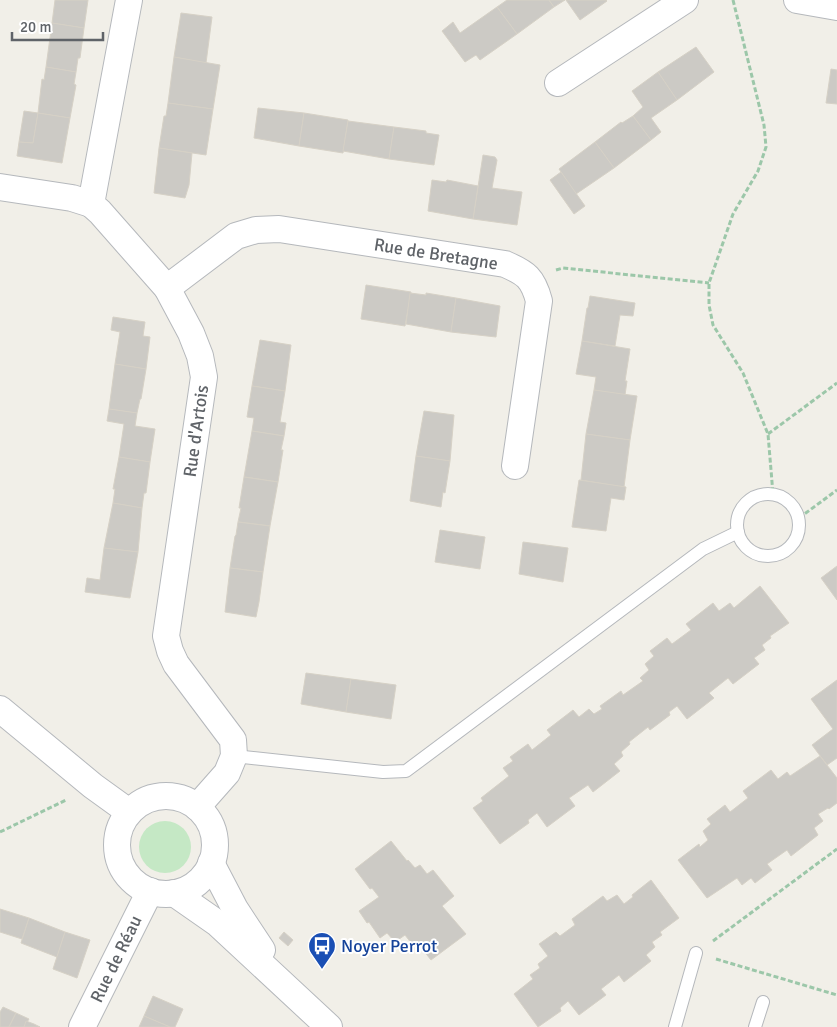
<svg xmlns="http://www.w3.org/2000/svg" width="837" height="1027" viewBox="0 0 837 1027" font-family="Signika,sans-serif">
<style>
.green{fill:#c5e8c5}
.building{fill:#cccac5;stroke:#d6d1c6}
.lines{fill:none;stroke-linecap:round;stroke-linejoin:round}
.service-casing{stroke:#b5b8bc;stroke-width:14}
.minor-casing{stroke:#b5b8bc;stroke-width:28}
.path{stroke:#9cc7a9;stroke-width:3;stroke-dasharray:5 2.5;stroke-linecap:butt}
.service{stroke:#fff;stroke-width:12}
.minor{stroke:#fff;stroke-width:26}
.labels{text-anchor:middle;stroke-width:4;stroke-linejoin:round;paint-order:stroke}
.street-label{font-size:18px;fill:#5f6368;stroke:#fff}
.transit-label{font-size:18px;fill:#164399;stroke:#fff;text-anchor:start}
</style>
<rect width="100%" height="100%" fill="#f1efe8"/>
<circle class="green" cx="165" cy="847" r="26"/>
<g class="building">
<polygon points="55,0 88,0 84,28 52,23"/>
<polygon points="507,0 549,0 554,7 517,34 497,7"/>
<polygon points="549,0 565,0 554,7"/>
<polygon points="566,0 606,0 607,1 580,20"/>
<polygon points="497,7 517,34 480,60 476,55 465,62 442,31 453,22 460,33"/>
<polygon points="181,13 212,17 206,63 174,57"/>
<polygon points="52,23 84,28 80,58 78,58 76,72 46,67"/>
<polygon points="696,47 714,72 677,100 658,72"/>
<polygon points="174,57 220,65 213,109 168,103"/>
<polygon points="46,67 76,72 74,84 76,85 70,118 38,113 42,79 44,80"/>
<polygon points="831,69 837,70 837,104 826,103"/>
<polygon points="658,72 677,100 651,118 661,132 651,140 633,116 643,107 632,91"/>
<polygon points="168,103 213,109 206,155 159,148 164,116 166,116"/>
<polygon points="258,108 304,113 299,146 254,138"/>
<polygon points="24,111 38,113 33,143 19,142"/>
<polygon points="38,113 70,118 62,163 17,156 19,142 33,143"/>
<polygon points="304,113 348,120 343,153 299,146"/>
<polygon points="633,116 651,140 614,168 595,142 621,122 622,123"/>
<polygon points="348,121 394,127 389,159 343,151"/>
<polygon points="394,127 426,131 426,133 439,135 434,165 389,159"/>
<polygon points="595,142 614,168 576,194 559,169"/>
<polygon points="159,148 192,153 189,185 185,198 154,193"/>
<polygon points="483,155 495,157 497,160 492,188 522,192 517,225 473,219"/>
<polygon points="561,172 585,206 574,214 550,180"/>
<polygon points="432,180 446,182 447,180 478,186 473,219 428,211"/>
<polygon points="366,285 411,292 405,326 361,319"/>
<polygon points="410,293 426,295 426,293 456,298 451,332 406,324"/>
<polygon points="590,296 635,303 633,316 620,315 615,346 582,341 587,308 588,308"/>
<polygon points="456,298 500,306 496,337 451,332"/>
<polygon points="113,317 145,322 143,336 150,337 146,369 115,364 120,332 111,330"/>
<polygon points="260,340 291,345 285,391 252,386"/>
<polygon points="582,341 630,349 625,381 627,381 625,395 594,390 596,377 576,374"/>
<polygon points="115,364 146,369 141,399 140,399 137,413 109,409"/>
<polygon points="252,386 285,391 280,422 286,423 284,436 252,431 254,418 247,417"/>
<polygon points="594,390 637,396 630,440 586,434"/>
<polygon points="109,409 137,413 135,426 155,429 150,462 119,457 124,424 107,421"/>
<polygon points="424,411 454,415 450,461 416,456"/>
<polygon points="252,431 284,436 281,450 283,450 278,482 244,477"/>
<polygon points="586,434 630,440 624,487 581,480"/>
<polygon points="416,456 450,461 445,493 443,492 441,507 410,501"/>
<polygon points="119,457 150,462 146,493 144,493 142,508 113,503 115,489 113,489"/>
<polygon points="244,477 278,482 270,526 238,522 241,508 239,508"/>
<polygon points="579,480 626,487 624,500 611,498 606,531 572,527"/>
<polygon points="113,503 142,508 138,552 104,548"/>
<polygon points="238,522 270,526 263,572 230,568 235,536 236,535"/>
<polygon points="440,530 485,537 480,569 435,562"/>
<polygon points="523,542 568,548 563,582 519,574"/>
<polygon points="104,548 138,552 130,598 85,592 87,578 100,580"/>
<polygon points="837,566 837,600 821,578"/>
<polygon points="230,568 263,572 259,602 256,617 225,612"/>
<polygon points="760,586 789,623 770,636 771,638 762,645 765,650 754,658 759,664 733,684 728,678 709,693 714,698 687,719 677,706 669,712 670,715 650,730 648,727 629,742 630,744 621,752 623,756 614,764 620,771 593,792 588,785 569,798 575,806 547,827 537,813 528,820 529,823 500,844 473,808 483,801 481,798 509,776 503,768 513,761 510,757 528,744 532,750 551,735 547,730 573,710 579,717 589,709 594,714 602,709 600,706 621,691 623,695 643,681 640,678 649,670 645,664 654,656 650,651 667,638 672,644 691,630 686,624 713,603 719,611 730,603 734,608"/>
<polygon points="306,673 351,679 346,712 301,704"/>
<polygon points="351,679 396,685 391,719 346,712"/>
<polygon points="837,680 837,758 827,765 812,745 833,729 811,699"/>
<polygon points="820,756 837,778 837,803 829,809 828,808 818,814 823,821 814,828 818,835 791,856 787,850 767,864 772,870 755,883 751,878 742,885 737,878 707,898 678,860 699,844 700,847 708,840 703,831 711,824 707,819 725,805 730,812 748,798 743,791 771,770 778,779 787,772 790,776"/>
<polygon points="391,841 407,861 408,860 415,868 420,865 427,874 433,870 454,896 442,906 466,934 431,960 416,941 412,944 405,935 395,942 387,933 380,938 369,922 367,923 359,911 379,897 372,888 370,889 355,869"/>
<polygon points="651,880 679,918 660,932 662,935 652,942 655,947 646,955 651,961 624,982 619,975 601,989 606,995 579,1015 568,1001 560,1008 561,1011 538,1027 514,994 533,979 530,975 540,968 538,964 548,956 539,944 556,932 560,936 575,925 572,919 603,896 607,901 617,895 624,904 633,897 632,895"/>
<polygon points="0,909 29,918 22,939 0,932"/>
<polygon points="29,918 65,932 57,957 21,943"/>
<polygon points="65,932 90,940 77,978 53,969"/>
<polygon points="284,932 293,940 288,946 279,938"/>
<polygon points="153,996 183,1009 175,1027 170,1027 144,1016"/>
<polygon points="3,1007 16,1013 9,1027 0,1027 0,1012"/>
<polygon points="16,1013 29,1019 24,1027 9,1027"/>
<polygon points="144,1016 170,1027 139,1027"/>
<polygon points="26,1021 34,1024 40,1027 24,1027"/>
</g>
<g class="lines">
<defs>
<g id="service">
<circle cx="768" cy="525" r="31"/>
<polyline points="234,756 383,772 406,771 703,549 738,532"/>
<polyline points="675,1027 696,953"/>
<polyline points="755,1027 763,1002"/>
</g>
<g id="minor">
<polyline points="129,0 91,204 100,212 167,288 191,333 200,356 204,377 166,636 170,651 176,664 233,740 234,756 227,773 197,807"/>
<polyline points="797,0 837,7"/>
<polyline points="558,83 685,0"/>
<polyline points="0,187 72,198 91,204"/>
<path d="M167 288 236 236 256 230 279 229 505 264C526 273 533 278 539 301L515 466"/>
<polyline points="0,709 93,786 129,812"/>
<circle cx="166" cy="845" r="49"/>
<polyline points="211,863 235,909 262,950"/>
<polyline points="174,893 217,923 329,1027"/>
<polyline points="82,1027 150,891"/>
</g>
</defs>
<use href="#service" class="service-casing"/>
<use href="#minor" class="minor-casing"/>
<g class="path">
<polyline points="733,0 764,125 766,147 758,171 733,214 709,283 709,305 713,325 743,373 768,434 773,494"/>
<polyline points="556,270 563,268 709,283"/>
<polyline points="768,434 837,383"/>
<polyline points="799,518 837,490"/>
<polyline points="0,832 66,800"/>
<polyline points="713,941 837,849"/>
<polyline points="716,959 837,995"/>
</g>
<use href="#service" class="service"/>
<use href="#minor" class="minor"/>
</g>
<defs>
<symbol id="bus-pin" viewBox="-11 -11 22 30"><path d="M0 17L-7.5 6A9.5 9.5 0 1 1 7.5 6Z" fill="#1a4fb4" stroke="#fff"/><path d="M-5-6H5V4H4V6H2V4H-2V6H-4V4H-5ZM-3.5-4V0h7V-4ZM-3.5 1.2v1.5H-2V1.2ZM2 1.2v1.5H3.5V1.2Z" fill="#fff"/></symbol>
</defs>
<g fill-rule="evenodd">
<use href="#bus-pin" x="306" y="930" width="32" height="43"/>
</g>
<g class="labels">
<g class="street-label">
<text transform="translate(436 254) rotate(9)" y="6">Rue de Bretagne</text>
<text transform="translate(196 431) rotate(-82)" y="6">Rue d'Artois</text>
<text transform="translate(116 959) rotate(-64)" y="6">Rue de Réau</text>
</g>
<g class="transit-label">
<text x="341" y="952">Noyer Perrot</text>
</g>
</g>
<path d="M12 32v8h91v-8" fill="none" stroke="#5f6368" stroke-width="2.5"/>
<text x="20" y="32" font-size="15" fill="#5f6368" stroke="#ffffff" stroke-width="4" paint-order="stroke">20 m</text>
</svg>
